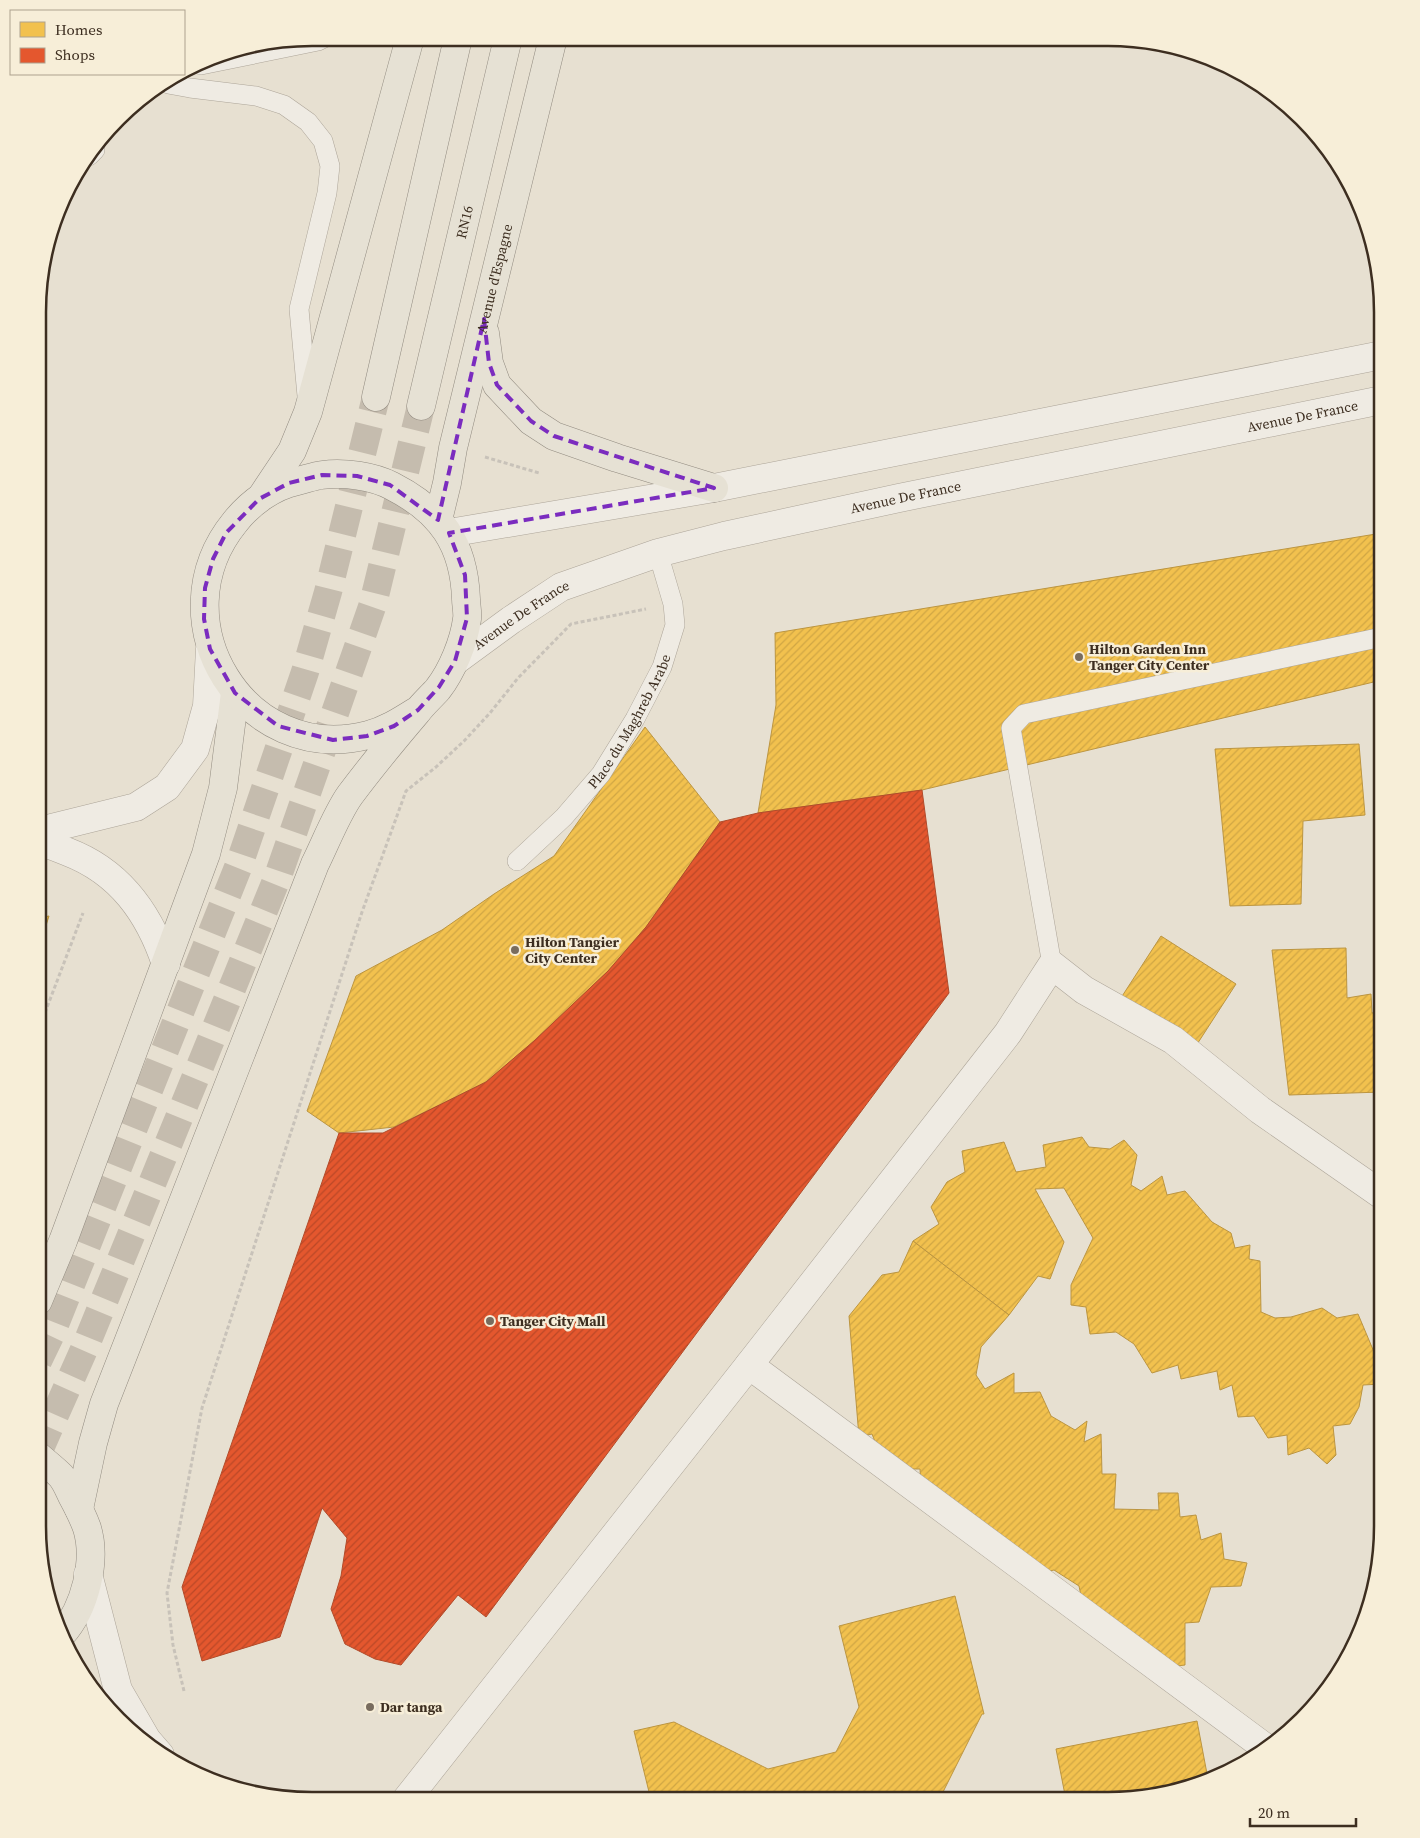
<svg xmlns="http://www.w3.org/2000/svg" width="1420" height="1838" viewBox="0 0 1420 1838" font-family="'Source Serif 4',serif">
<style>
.homes{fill:url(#homes-hatch);stroke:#bc9540}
.shops{fill:url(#shops-hatch);stroke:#b24b2a}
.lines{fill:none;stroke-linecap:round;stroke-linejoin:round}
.primary-tunnel{stroke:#c5bcae;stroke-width:28;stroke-dasharray:28 14;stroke-linecap:butt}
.service-casing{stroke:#ada599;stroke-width:20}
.minor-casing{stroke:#ada599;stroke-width:29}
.primary-casing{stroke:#928b80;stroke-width:29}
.path{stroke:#c8c2b9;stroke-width:3;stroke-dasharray:4 2.5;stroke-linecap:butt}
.service{stroke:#efebe3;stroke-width:19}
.minor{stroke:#efebe3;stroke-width:28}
.primary{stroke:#e6e1d4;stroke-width:28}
.marked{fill:none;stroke:#7b2cbf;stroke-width:4;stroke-dasharray:10 6;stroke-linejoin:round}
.poi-dot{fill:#786c5e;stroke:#f7eed8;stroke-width:2}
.labels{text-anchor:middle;stroke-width:5;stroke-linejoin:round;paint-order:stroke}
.street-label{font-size:14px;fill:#3d2e20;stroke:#f7eed8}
.poi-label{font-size:14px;font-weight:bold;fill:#3d2e20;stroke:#f7eed8;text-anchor:start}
.rim{fill:none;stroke:#3d2e20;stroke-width:2.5}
</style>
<defs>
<pattern id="homes-hatch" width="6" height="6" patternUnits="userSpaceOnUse" patternTransform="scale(1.25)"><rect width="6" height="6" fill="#f2c14e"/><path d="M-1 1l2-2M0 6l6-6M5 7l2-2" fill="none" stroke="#d0a644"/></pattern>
<pattern id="shops-hatch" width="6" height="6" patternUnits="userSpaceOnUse" patternTransform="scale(1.25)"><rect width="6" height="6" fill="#e4572e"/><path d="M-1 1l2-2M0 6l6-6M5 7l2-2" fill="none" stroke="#ba4827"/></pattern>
</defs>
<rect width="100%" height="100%" fill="#e7e0d1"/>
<g class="homes">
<polygon points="1382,533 1382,680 922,790 758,813 776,705 775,633"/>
<polygon points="645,727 720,822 646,927 608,971 534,1041 486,1082 394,1127 339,1133 307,1111 356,976 442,930 494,894 554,856"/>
<polygon points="1359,744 1365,815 1303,821 1301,904 1230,906 1215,749"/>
<polygon points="1378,839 1382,839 1382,903"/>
<polygon points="49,916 39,948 39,918"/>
<polygon points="1161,936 1236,984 1192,1052 1117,1004"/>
<polygon points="1346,948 1347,998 1371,994 1372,1013 1382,1011 1382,1092 1289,1095 1272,950"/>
<polygon points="1082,1137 1089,1147 1110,1149 1124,1140 1137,1155 1131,1185 1141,1191 1162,1176 1167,1195 1185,1191 1212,1222 1231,1233 1235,1248 1250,1245 1249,1259 1260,1261 1261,1312 1275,1318 1291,1317 1322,1308 1337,1318 1358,1314 1374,1352 1382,1358 1382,1384 1363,1385 1359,1407 1350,1424 1333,1426 1336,1455 1327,1464 1309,1448 1288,1455 1287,1435 1268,1438 1254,1416 1238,1417 1232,1385 1220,1390 1217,1371 1181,1379 1178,1365 1152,1373 1134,1344 1116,1332 1090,1334 1086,1307 1071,1305 1071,1285 1093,1238 1064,1188 1035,1189 1064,1242 1050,1279 1038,1276 1009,1315 913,1241 939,1224 931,1207 947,1182 965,1172 962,1151 1004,1142 1016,1172 1046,1167 1043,1145"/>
<polygon points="913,1241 1009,1315 981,1347 976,1375 985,1389 1014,1373 1014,1393 1040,1392 1051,1416 1075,1430 1087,1421 1084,1442 1101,1434 1102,1474 1116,1474 1114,1509 1159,1510 1158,1493 1178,1493 1180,1517 1196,1515 1201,1540 1221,1533 1224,1559 1247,1563 1241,1586 1211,1587 1199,1622 1185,1623 1185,1665 1169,1667 1159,1650 1140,1652 1086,1620 1079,1586 1054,1570 1024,1577 922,1506 920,1469 906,1469 884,1464 872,1434 859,1437 849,1316 882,1275 899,1272"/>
<polygon points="955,1596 984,1714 982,1714 939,1800 651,1800 634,1731 674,1722 768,1769 836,1752 859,1707 839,1626"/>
<polygon points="1197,1721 1208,1779 1180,1791 1126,1800 1066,1800 1056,1749"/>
</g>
<polygon class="shops" points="922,790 949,993 486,1617 458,1595 401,1665 375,1659 345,1644 331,1609 341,1576 347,1538 322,1508 280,1637 202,1661 182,1587 339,1133 383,1133 486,1082 534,1041 608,971 646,927 720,822 758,813"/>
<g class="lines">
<g class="primary-tunnel">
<polyline points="38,1361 52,1332 239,865 305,672 328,592 376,397"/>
<polyline points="38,1453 86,1345 278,876 373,604 421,406"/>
</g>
<defs>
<g id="service">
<polyline points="201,65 318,41 324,38"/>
<polyline points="168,84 190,88 256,96 284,105 308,122 323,141 330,166 327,193 299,309 307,396"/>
<polyline points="89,156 95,150"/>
<path id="s1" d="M517 861 564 817 601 774 635 719 662 667 675 625 673 604 658 553"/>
<polyline points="1052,965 1011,728 1024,714 1382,637"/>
</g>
<g id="minor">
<polyline points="449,533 714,488 1382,355"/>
<path id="s2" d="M455 661 511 620 561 587 658 553 724 536 899 498 1382 400"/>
<polyline points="39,831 136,807 167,787 195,749 207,706 210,649"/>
<path d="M39 842C49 844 58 848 68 852 120 872 149 913 166 964"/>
<polyline points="749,1365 1266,1748"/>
<polyline points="88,1574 118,1690 147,1740 160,1755"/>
<polyline points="406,1800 749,1365 1008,1033 1052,965 1084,990 1173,1040 1260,1110 1382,1195"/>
</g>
<g id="primary">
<polyline points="485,333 489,363 497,385 531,421 554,436 617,458 714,488"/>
<polyline points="376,397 458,38"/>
<path id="s3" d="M421 406 508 38"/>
<polyline points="262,496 292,451 308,412 410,38"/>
<path id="s4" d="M438 520 447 483 453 448 553 38"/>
<polyline points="38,1301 63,1241 206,854 223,788 235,693"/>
<path d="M38 1456C45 1462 54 1469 61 1476 66 1482 69 1490 72 1496 78 1507 83 1517 87 1528 97 1561 85 1608 62 1634"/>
<path d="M79 1509 93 1443 104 1404 315 864C325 844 337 813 350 795 371 767 394 739 417 712 423 704 431 697 438 689 452 671 464 642 467 619 468 613 466 605 466 599 464 544 441 511 392 486 373 476 344 472 322 475 314 476 306 479 297 481 273 486 250 503 235 522 155 620 245 767 368 735 387 730 402 720 418 710"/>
</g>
</defs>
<use href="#service" class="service-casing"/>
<use href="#minor" class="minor-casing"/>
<use href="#primary" class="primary-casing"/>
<g class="path">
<polyline points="485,457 539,473"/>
<polyline points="38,1031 83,913"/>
<polyline points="184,1691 173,1645 167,1593 202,1408 362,912 406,791 436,767 464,741 490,713 518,678 571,624 646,609"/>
</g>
<use href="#service" class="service"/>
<use href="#minor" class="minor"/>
<use href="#primary" class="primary"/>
</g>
<path class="marked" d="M484 319 489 363 497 385 531 421 554 436 714 488 449 533 465 575 467 618 455 661 439 687 418 710 394 726 367 736 333 740 278 726 235 693 210 649 204 619 205 588 213 559 226 533 259 499 289 483 322 475 357 476 390 485 438 520Z"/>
<g class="poi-dot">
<circle cx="1079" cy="657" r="5"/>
<circle cx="515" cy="950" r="5"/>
<circle cx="490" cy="1321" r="5"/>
<circle cx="370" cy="1707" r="5"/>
</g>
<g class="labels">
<g class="street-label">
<text dy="5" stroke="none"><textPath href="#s3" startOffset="189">RN16</textPath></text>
<text dy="5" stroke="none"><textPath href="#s4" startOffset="248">Avenue d'Espagne</textPath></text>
<text dy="5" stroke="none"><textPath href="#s2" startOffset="891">Avenue De France</textPath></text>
<text dy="5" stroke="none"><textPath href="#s2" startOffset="486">Avenue De France</textPath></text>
<text dy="5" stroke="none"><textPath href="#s2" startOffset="81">Avenue De France</textPath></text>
<text dy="5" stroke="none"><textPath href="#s1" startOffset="181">Place du Maghreb Arabe</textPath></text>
</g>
<g class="poi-label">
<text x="1089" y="654">Hilton Garden Inn<tspan x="1089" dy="16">Tanger City Center</tspan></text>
<text x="525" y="947">Hilton Tangier<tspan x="525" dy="16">City Center</tspan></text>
<text x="500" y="1326">Tanger City Mall</text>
<text x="380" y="1712">Dar tanga</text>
</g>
</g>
<path d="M0 0H1420V1838H0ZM312 46H1108A266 266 0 0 1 1374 312V1526A266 266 0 0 1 1108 1792H312A266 266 0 0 1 46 1526V312A266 266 0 0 1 312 46Z" fill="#f7eed8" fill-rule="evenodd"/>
<path class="rim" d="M312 46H1108A266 266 0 0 1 1374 312V1526A266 266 0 0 1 1108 1792H312A266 266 0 0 1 46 1526V312A266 266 0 0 1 312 46Z"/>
<rect x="10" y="10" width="175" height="65" fill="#f7eed8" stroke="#ada18e"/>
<rect x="20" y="22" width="25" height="15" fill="#f2c14e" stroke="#ada18e"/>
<text x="55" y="35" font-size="15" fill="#3d2e20">Homes</text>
<rect x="20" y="48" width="25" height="15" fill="#e4572e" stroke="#ada18e"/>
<text x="55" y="60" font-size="15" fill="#3d2e20">Shops</text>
<path d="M1250 1818v8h106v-8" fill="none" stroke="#3d2e20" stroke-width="2.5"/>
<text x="1258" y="1818" font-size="15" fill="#3d2e20" stroke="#f7eed8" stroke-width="4" paint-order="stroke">20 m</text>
</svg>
